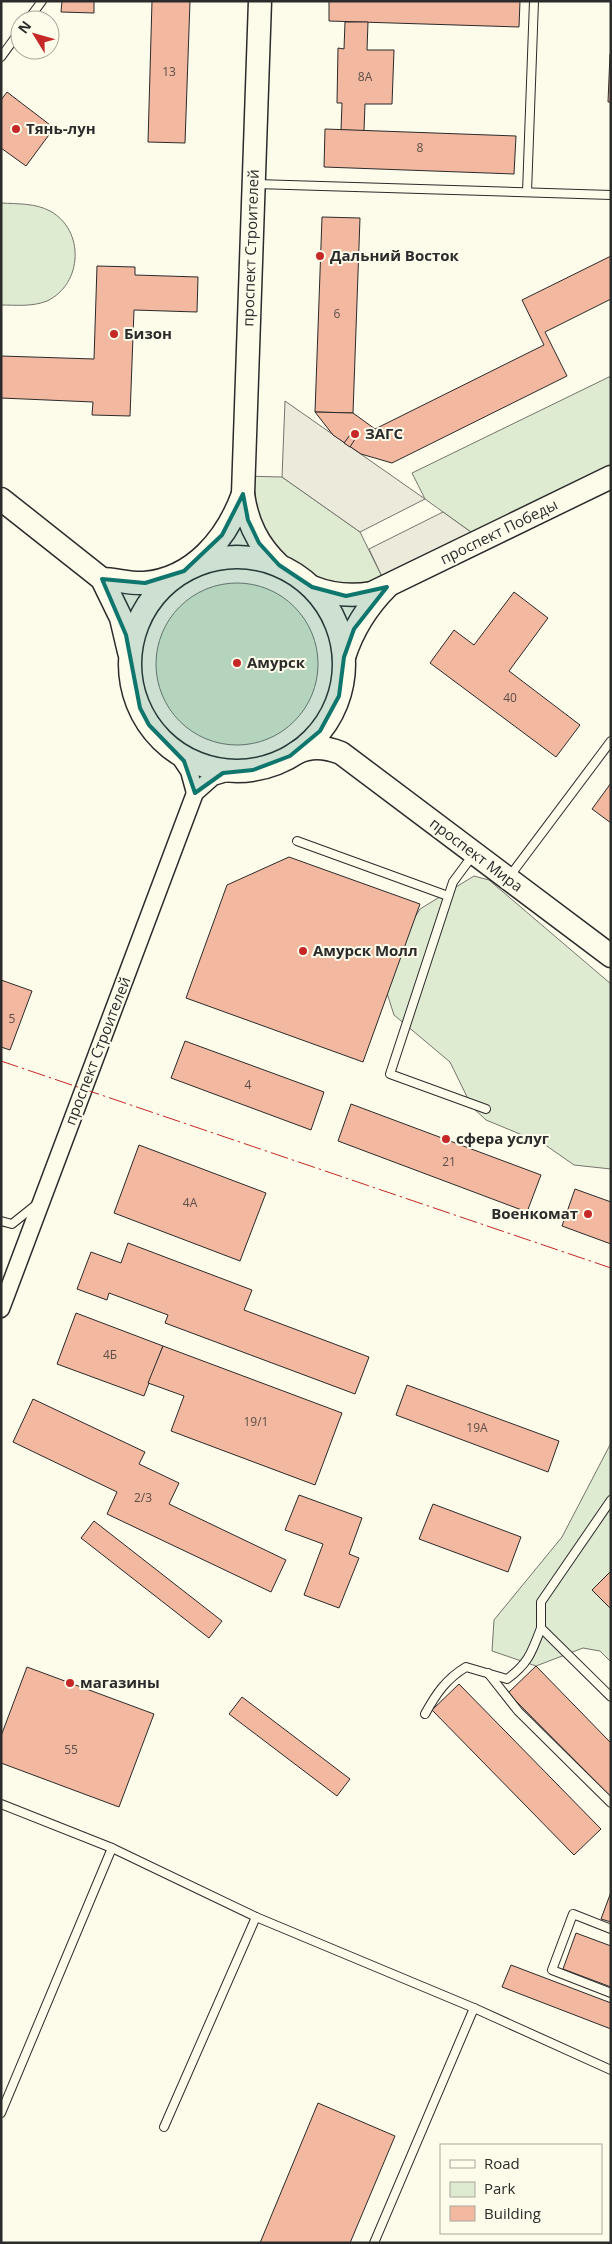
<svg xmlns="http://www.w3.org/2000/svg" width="612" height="2244" viewBox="0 0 612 2244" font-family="'Open Sans',sans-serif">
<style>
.green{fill:#deebd1;stroke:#74746e}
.parking{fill:#eceadb;stroke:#74746e}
.building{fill:#f2b8a0;stroke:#2b2b2b}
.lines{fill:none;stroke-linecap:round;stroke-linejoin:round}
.lane-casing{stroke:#2b2b2b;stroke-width:10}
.street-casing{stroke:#2b2b2b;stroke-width:19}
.secondary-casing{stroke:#2b2b2b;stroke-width:25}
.lane{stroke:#fdfbea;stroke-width:8}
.street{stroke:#fdfbea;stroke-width:16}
.secondary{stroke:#fdfbea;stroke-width:22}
.power{stroke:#c62828;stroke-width:1;stroke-dasharray:18 4 2.5 4;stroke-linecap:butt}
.marked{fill:#0f766e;fill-opacity:0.2;stroke:#0f766e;stroke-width:4;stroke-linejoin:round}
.poi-dot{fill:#c62828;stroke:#fdfbea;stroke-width:2}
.labels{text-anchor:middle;stroke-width:4;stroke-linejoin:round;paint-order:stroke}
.number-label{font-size:12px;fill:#5d4e48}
.poi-label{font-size:15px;font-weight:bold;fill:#2b2b2b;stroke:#fdfbea;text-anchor:start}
.street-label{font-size:15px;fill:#2b2b2b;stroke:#fdfbea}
</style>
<rect width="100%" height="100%" fill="#fdfbea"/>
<g class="green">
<path d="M1 203C18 204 35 203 50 211 85 230 83 284 47 301 32 307 16 305 1 305Z"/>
<polygon points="611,376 611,477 482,540 425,499 412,473"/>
<polygon points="243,476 282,477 360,532 387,587 312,587 296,574 279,565"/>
<circle cx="237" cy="664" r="81"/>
<polygon points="474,876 489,880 611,984 611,1169 574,1165 544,1144 486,1120 472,1107 450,1062 394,1015 385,987 388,961 420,909"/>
<polygon points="611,1443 611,1662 600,1651 583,1648 536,1666 492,1651 494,1620 562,1537"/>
</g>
<g class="parking">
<polygon points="285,401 425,499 360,532 282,477"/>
<polygon points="443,512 482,540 387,587 369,549"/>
</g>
<g class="building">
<polygon points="62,1 94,1 94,13 61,12"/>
<polygon points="152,1 190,1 185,143 148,142"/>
<polygon points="329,1 520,1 519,27 329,21"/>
<polygon points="345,22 368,22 367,50 394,50 392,104 365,104 364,131 341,130 342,103 337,103 338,48 344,49"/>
<polygon points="610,54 611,54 611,102 608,102"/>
<polygon points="7,92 54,128 26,166 1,148 1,100"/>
<polygon points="325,129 516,136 514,174 324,167"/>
<polygon points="322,217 360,218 353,413 315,412"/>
<polygon points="611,256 611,299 545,332 567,376 392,463 361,454 333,435 315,412 353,413 375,429 544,345 522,300"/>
<polygon points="97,266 135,267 135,275 198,277 197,312 134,310 130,416 92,415 93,402 1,398 1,356 94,359"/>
<polygon points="350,435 355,439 350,447 344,443"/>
<polygon points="514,592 548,618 509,671 580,725 556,757 430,663 454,630 474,645"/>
<polygon points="611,783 611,823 592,809"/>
<polygon points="289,857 420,904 363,1062 186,998 227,885"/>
<polygon points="1,980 32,991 10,1050 1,1047"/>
<polygon points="185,1041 324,1092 311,1130 171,1078"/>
<polygon points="351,1104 541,1175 527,1212 338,1141"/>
<polygon points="139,1145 266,1193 240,1261 114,1213"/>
<polygon points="575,1189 611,1202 611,1244 562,1226"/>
<polygon points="128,1243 252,1290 244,1310 369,1357 355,1394 165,1323 168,1315 109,1293 107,1300 77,1289 91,1252 121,1263"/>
<polygon points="76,1313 163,1346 144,1396 57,1364"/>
<polygon points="163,1346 342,1413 315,1485 171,1431 184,1396 148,1383"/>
<polygon points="407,1385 559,1441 548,1472 396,1415"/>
<polygon points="33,1399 145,1452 139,1464 179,1483 169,1504 286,1560 271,1592 107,1514 117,1492 13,1442"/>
<polygon points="299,1495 362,1518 349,1554 359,1558 339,1608 304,1595 323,1544 285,1530"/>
<polygon points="433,1504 521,1537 508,1572 419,1539"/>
<polygon points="94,1521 222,1621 209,1638 81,1538"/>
<polygon points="611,1571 611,1609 592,1590"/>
<polygon points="536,1666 611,1743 611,1797 508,1693"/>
<polygon points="27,1667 154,1714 119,1807 1,1763 1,1736"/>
<polygon points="459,1684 601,1829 574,1855 432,1710"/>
<polygon points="242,1697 350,1779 337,1796 229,1714"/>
<polygon points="611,1892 611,1922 601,1919"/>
<polygon points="576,1933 611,1946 611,1987 563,1969"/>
<polygon points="511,1965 611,2003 611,2029 502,1987"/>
<polygon points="318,2103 395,2136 350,2243 260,2243"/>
</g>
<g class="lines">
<defs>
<g id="lane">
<polyline points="28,20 42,1"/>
<polyline points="1,57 20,31"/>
<polyline points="256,184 611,195"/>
<polyline points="527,192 534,1"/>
<polyline points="297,841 448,896"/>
<polyline points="473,855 453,882 390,1074 486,1109"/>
<polyline points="509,877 611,741"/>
<polyline points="1,1221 12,1224 37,1204"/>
<polyline points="611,1500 541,1602 541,1628 611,1697"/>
<polyline points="488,1673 518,1711 611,1803"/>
<path d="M425 1714C436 1694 446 1679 466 1667L507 1679C528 1664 532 1652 541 1628"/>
<polyline points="1,1804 112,1848 256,1917 474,2008 611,2070"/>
<polyline points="611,1929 573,1914 552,1970 611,1993"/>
<polyline points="1,2113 112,1848"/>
<polyline points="164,2127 256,1917"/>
<polyline points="374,2243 474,2008"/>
</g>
<g id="street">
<polyline points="177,753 189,771 195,793"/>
<polyline points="1,1309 195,793 213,777 233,771"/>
</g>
<g id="secondary">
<path d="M260 1 243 494C247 523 258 545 279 565"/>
<polyline points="1,499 102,579 121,618 129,652"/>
<circle cx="237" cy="664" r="107"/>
<path d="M102 579C116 579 129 584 144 583 194 579 227 538 243 494"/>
<path d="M312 587C332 595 350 597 372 593L611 477"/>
<path d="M344 657C353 629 366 608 387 587"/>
<path d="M296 753C311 745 326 747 341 753L611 956"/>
</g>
</defs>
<use href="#lane" class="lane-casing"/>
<use href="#street" class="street-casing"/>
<use href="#secondary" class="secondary-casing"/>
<use href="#lane" class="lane"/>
<use href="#street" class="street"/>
<use href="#secondary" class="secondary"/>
<polyline class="power" points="1,1061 611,1268"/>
</g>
<path class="marked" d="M243 494 248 520 259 543 279 565 312 587 346 596 387 587 354 629 344 657 339 696 320 731 290 756 253 770 223 773 195 793 184 761 149 725 140 708 126 635 102 579 145 583 184 571 222 535Z"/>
<g class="poi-dot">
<circle cx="16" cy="129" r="5"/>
<circle cx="320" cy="256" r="5"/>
<circle cx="114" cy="334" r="5"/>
<circle cx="355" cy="434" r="5"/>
<circle cx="237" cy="663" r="5"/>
<circle cx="303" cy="951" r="5"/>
<circle cx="446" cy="1139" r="5"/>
<circle cx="588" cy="1214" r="5"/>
<circle cx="70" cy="1683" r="5"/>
</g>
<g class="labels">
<g class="number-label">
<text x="169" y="76">13</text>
<text x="365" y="81">8А</text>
<text x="420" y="152">8</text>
<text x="337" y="318">6</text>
<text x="510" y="702">40</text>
<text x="12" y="1023">5</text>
<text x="248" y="1089">4</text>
<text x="449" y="1166">21</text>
<text x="190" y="1207">4А</text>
<text x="110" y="1359">4Б</text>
<text x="256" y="1426">19/1</text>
<text x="477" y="1432">19А</text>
<text x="143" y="1502">2/3</text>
<text x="71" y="1754">55</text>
</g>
<g class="poi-label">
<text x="26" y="134">Тянь-лун</text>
<text x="330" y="261">Дальний Восток</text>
<text x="124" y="339">Бизон</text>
<text x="365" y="439">ЗАГС</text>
<text x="247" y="668">Амурск</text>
<text x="313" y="956">Амурск Молл</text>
<text x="456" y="1144">сфера услуг</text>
<text x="578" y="1219" text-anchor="end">Военкомат</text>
<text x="80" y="1688">магазины</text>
</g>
<g class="street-label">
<text transform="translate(251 248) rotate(-88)" y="5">проспект Строителей</text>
<text transform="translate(499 532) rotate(-26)" y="5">проспект Победы</text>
<text transform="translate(476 855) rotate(37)" y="5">проспект Мира</text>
<text transform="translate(98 1051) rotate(-69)" y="5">проспект Строителей</text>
</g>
</g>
<rect width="612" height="2244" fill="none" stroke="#2b2b2b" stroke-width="5"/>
<rect x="440" y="2144" width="162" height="90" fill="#fdfbea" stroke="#a9a89e"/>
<rect x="450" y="2160" width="25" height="8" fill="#fdfbea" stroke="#a9a89e"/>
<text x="484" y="2169" font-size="15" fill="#2b2b2b">Road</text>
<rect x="450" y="2182" width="25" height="15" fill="#deebd1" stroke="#a9a89e"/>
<text x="484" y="2194" font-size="15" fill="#2b2b2b">Park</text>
<rect x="450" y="2206" width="25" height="15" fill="#f2b8a0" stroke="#a9a89e"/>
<text x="484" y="2219" font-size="15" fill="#2b2b2b">Building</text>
<g transform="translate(35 35) rotate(307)"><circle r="24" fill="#fdfbea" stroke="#a9a89e"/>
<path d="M0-4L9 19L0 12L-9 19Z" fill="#c62828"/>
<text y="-8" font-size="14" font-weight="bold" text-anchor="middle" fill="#2b2b2b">N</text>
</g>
</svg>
